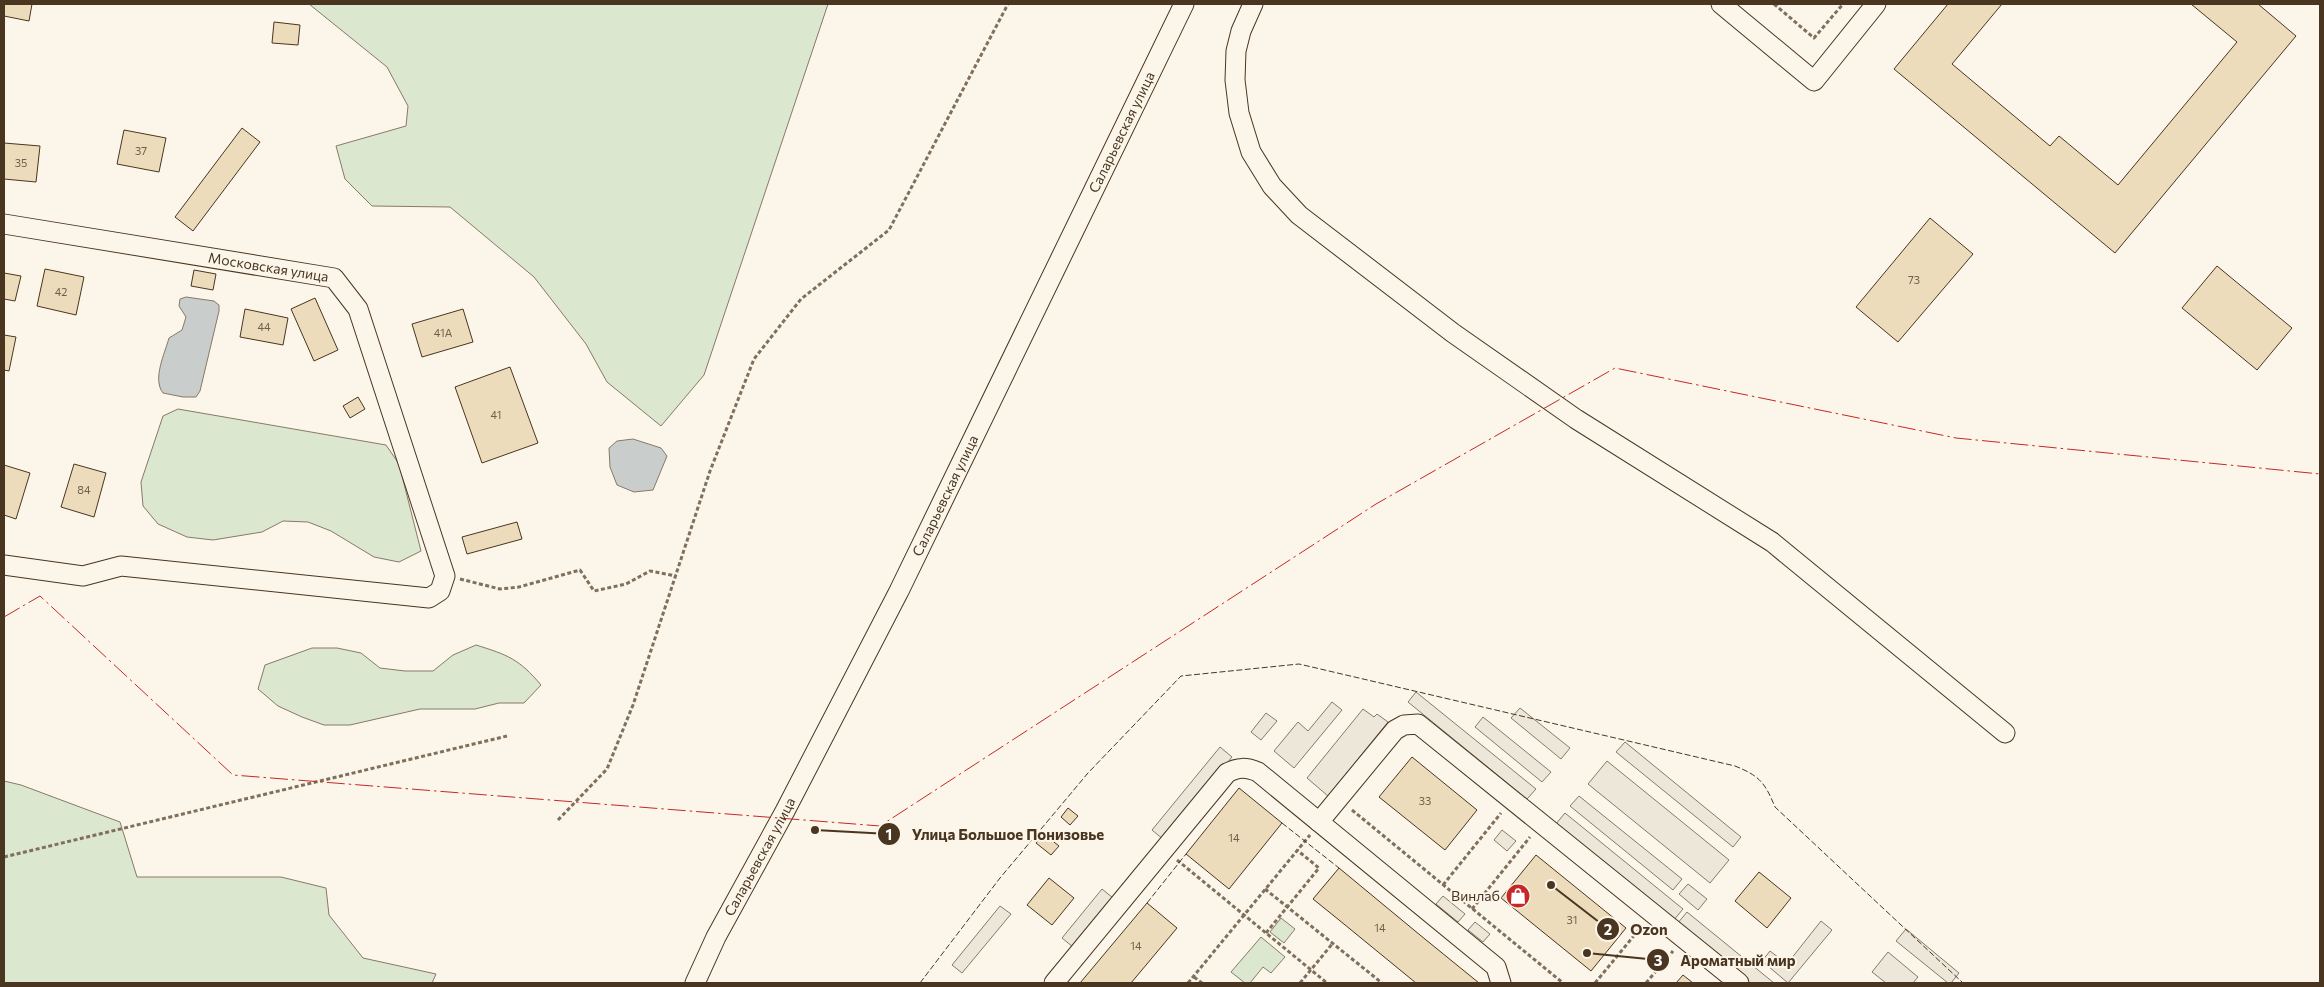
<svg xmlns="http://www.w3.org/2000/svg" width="2324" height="987" viewBox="0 0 2324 987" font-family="Commissioner,sans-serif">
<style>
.green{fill:#dce7d0;stroke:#887966}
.parking{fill:#ede7d9;stroke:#887966}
.water{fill:#c9cecd;stroke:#887966}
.building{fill:#ecdcbc;stroke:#4a3520}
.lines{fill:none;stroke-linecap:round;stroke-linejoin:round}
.minor-casing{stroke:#4a3520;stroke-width:21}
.path{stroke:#7f6f5c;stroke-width:3;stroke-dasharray:4 2.5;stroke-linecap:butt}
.minor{stroke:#fbf6e9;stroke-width:19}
.fence{stroke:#4a3520;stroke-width:1;stroke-dasharray:6 2.5;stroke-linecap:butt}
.power{stroke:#c62828;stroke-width:1;stroke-dasharray:18 4 2.5 4;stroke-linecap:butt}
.labels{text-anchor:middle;stroke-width:4;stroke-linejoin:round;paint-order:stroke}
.number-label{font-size:11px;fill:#725f47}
.street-label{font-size:14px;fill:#4a3520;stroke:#fbf6e9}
.poi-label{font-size:14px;fill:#4a3520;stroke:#fbf6e9;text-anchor:end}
.leader{fill:none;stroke:#4a3520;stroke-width:2}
.callout-dot{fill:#4a3520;stroke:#fbf6e9;stroke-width:2}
.mark-label{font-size:15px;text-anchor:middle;font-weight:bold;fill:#fff}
.callout-label{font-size:15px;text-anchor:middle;font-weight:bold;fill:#4a3520;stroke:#fbf6e9;stroke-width:4;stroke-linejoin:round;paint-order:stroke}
</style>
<rect width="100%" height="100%" fill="#fbf6e9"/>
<g class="green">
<polygon points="309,4 828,4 704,375 661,426 607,382 586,344 534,277 450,207 372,206 345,179 336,146 406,126 408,106 387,67"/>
<polygon points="178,409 386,445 399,464 421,551 399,562 374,557 331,531 308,522 283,521 262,532 213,540 187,537 158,524 143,506 141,482 163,416"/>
<path d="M476 645C508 655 519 659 541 685L524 703H499L475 709H420L350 725H324L302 717 278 706 258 689 265 665 312 648H337L361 653 380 668 405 671H433L453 655Z"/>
<polygon points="4,781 21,785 120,822 137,877 281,877 326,888 329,915 363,958 436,974 432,983 4,983"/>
<polygon points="1281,918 1295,929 1284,943 1270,932"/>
<polygon points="1261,937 1285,957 1271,973 1263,967 1250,983 1245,983 1231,972"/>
</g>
<g class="parking">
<polygon points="1416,692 1536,789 1527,799 1408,702"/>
<polygon points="1332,702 1342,710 1294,768 1274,751 1298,722 1308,731"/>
<polygon points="1520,708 1570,748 1561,759 1511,718"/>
<polygon points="1363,709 1374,717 1377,714 1388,722 1328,796 1307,778"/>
<polygon points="1266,713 1277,721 1261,740 1251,732"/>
<polygon points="1483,717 1551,772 1542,782 1475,727"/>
<polygon points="1625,742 1741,837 1733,847 1616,752"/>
<polygon points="1220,747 1232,757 1164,840 1152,830"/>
<polygon points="1607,761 1729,860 1710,883 1588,784"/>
<polygon points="1579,796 1682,879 1673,890 1570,806"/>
<polygon points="1565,813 1683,909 1673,921 1555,825"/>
<polygon points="1502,830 1516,841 1507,851 1494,840"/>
<polygon points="1688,884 1707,899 1698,910 1679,894"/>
<polygon points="1102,889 1113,898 1073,947 1062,938"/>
<polygon points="1443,896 1465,914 1458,922 1436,904"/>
<polygon points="1000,906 1011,914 962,973 952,965"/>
<polygon points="1687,912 1774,983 1750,983 1677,924"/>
<polygon points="1821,921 1832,930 1788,983 1762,961 1770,951 1787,964"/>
<polygon points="1475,922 1490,934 1483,942 1468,930"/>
<polygon points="1906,929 1959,973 1951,983 1948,983 1896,941"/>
<polygon points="1888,952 1918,977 1913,983 1886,983 1872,972"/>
</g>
<g class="water">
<path d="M186 297 214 301 219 305V311L200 391 196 397H183L163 393C152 379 165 353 169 338L182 330 186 317 179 306 180 299Z"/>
<polygon points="633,439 661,448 667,456 653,490 634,492 617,485 610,467 609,448 617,441"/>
</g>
<g class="building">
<polygon points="4,4 32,4 29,21 4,16"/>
<polygon points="1948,4 2002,4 1952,64 2050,146 2059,136 2118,185 2237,42 2191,4 2258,4 2296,36 2115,253 1894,69"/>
<polygon points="274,22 300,25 298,45 272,43"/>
<polygon points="242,128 260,142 193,231 175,217"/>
<polygon points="124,130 166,138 159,172 117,164"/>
<polygon points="4,143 40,146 36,182 4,179"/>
<polygon points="1930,218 1973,254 1898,342 1856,307"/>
<polygon points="2217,266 2292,328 2257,370 2182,308"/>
<polygon points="45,269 84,277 76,315 37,306"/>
<polygon points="194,270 216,274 213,290 191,286"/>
<polygon points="4,273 21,276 15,301 4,299"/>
<polygon points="315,298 338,350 314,361 291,309"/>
<polygon points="245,309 288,318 283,345 240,337"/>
<polygon points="463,309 473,342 422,357 412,324"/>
<polygon points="4,335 16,337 9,371 4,370"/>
<polygon points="510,367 538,443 482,463 455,387"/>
<polygon points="358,397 365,409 350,418 343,406"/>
<polygon points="74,464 106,473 94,517 61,507"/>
<polygon points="4,465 30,473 16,519 4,515"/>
<polygon points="517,522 522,539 467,554 462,537"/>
<polygon points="1412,757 1477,810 1445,850 1379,797"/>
<polygon points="1239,788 1282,823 1229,889 1186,854"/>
<polygon points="1068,808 1078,816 1070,825 1061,817"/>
<polygon points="1044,834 1059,846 1051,855 1036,843"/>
<polygon points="1536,855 1626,928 1591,971 1501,898"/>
<polygon points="1339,868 1420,935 1479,983 1416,983 1339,920 1313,899"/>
<polygon points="1759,872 1791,898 1767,928 1735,901"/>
<polygon points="1049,878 1074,898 1052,925 1027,905"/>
<polygon points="1147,903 1177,928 1131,983 1080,983"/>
<polygon points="1683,975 1693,983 1676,983"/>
</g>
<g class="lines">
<defs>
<g id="minor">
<polyline points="1253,4 1241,31 1236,51 1235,80 1239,113 1251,152 1272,186 1299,215 1453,333 1576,419 1772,542 2005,733"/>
<polyline points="1721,4 1814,81 1876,4"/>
<path id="s1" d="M4 224 334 278 358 309 445 576 440 591 429 598 121 566 83 576 4 565"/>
<polyline points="1319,822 1395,730 1404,725 1418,724 1739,983"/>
<path id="s2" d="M695 983 716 937 784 813 899 591 1184 4"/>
<path d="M1054 983 1227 773C1238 767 1246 767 1258 772L1496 967 1501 983"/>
</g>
</defs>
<use href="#minor" class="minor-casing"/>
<g class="path">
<polyline points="1774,4 1814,38 1843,4"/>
<polyline points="460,579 500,589 519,587 580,570 594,591 626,584 650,571 676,576"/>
<polyline points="1352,810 1563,983"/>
<polyline points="558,820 607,769 633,705 710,471 754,359 801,299 889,230 1008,4"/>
<polyline points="4,857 507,736"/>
<polyline points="1177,860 1327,983"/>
<polyline points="1443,885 1501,813"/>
<polyline points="1265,889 1382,983"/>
<polyline points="1472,909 1530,837"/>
<polyline points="1266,933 1319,868 1297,850"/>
<polyline points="1194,977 1202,983"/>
<polyline points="1188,983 1310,835"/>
<polyline points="1300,983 1333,943"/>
<polyline points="1595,983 1642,926"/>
<polyline points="1646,983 1673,951"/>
</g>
<use href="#minor" class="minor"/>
<g class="fence">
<polyline points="1282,823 1339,868"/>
<polyline points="1147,903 1186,854"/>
<path d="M920 983 1000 878 1088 773 1181 676 1299 664 1735 766C1760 776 1765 783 1775 807L1963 983"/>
</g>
<polyline class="power" points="4,617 40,596 233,775 880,826 1376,504 1615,368 1956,438 2320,474"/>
</g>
<defs>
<symbol id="shop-disc" viewBox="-11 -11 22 22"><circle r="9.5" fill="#c62828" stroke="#fbf6e9"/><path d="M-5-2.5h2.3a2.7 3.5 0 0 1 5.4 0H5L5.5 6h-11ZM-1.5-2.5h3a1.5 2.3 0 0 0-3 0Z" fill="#fff"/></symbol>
</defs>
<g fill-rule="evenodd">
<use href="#shop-disc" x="1504" y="882" width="28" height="28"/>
</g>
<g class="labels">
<g class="number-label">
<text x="141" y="155">37</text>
<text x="21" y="167">35</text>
<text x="1914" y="284">73</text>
<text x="61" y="296">42</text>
<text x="264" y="331">44</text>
<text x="443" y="337">41А</text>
<text x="496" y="419">41</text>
<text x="84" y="494">84</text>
<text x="1425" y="805">33</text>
<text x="1234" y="842">14</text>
<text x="1572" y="924">31</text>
<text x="1380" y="932">14</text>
<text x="1136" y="950">14</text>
</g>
<g class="street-label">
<text dy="5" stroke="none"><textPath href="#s2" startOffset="952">Саларьевская улица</textPath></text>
<text dy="5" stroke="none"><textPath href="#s1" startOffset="268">Московская улица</textPath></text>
<text dy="5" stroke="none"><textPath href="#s2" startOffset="548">Саларьевская улица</textPath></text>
<text dy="5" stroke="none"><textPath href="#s2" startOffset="142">Саларьевская улица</textPath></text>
</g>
<g class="poi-label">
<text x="1500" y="901">Винлаб</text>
</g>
</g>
<path class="leader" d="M815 830L889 834M1551 885L1608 929M1587 953L1658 960"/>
<g class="callout-dot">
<circle cx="815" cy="830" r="5"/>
<circle cx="1551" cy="885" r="5"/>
<circle cx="1587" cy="953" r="5"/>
<circle cx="889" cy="834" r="12"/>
<circle cx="1608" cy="929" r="12"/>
<circle cx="1658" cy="960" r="12"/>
</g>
<g class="mark-label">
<text x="889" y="840">1</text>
<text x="1608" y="935">2</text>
<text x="1658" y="966">3</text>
</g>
<g class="callout-label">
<text x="1008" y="840">Улица Большое Понизовье</text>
<text x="1649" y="935">Ozon</text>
<text x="1738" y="966">Ароматный мир</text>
</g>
<rect width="2324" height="987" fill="none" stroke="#4a3520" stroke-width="10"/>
</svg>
